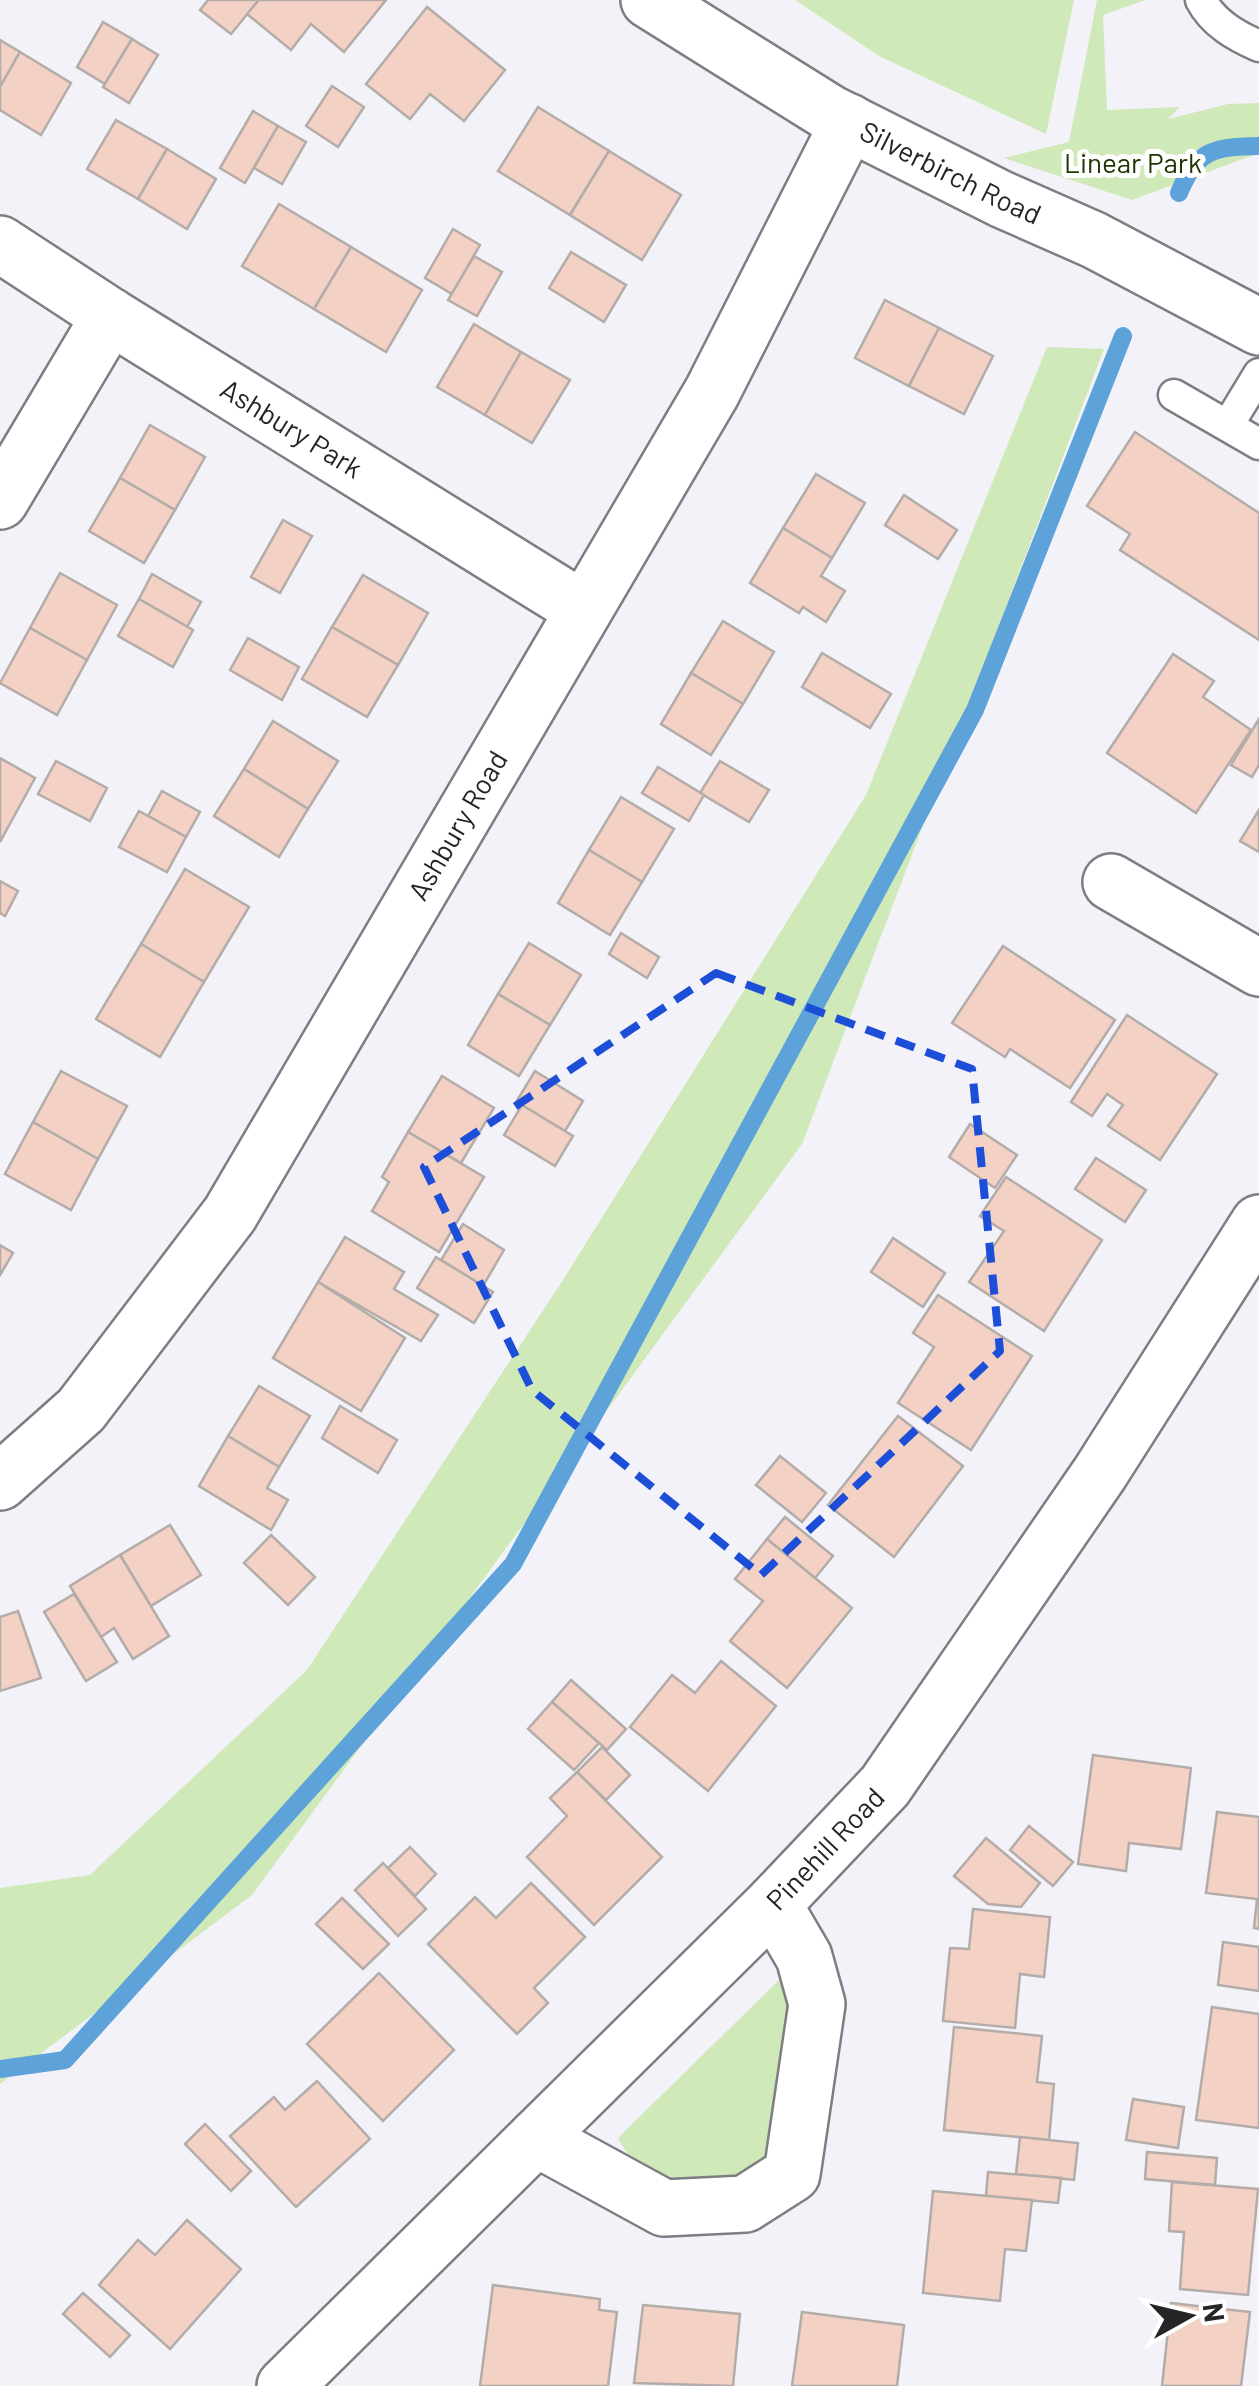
<svg xmlns="http://www.w3.org/2000/svg" width="1259" height="2386" viewBox="0 0 1259 2386" font-family="Barlow,sans-serif">
<style>
.green{fill:#cfe9b8}
.lines{fill:none;stroke-linecap:round;stroke-linejoin:round}
.stream{stroke:#5da3da;stroke-width:18}
.building{fill:#f3d1c4;stroke:#b3aca9;stroke-width:2.5}
.service-casing{stroke:#7e7d83;stroke-width:35}
.minor-casing{stroke:#7e7d83;stroke-width:60}
.tertiary-casing{stroke:#7e7d83;stroke-width:60}
.service{stroke:#fff;stroke-width:30}
.minor{stroke:#fff;stroke-width:55}
.tertiary{stroke:#fff;stroke-width:55}
.marked{fill:none;stroke:#1d4ed8;stroke-width:8;stroke-dasharray:20 12;stroke-linejoin:round}
.labels{text-anchor:middle;stroke-width:10;stroke-linejoin:round;paint-order:stroke}
.park-label{font-size:28px;fill:#203600;stroke:#fff}
.street-label{font-size:28px;fill:#252527;stroke:#fff}
</style>
<rect width="100%" height="100%" fill="#f2f2f8"/>
<g class="green">
<polygon points="795,0 1074,0 1046,134 879,56"/>
<polygon points="1097,0 1145,0 1103,15 1107,110 1180,107 1168,119 1228,104 1259,103 1259,153 1132,200 1004,158 1069,142"/>
<polygon points="1047,347 1104,349 802,1144 252,1895 0,2084 0,1888 90,1875 307,1670 563,1280 866,795"/>
<path d="M779 1980 786 1983 790 1992C787 2030 784 2151 753 2171 734 2184 707 2183 685 2180 646 2175 638 2173 618 2138Z"/>
</g>
<g class="lines">
<g class="stream">
<path d="M1179 193C1197 149 1214 147 1259 146"/>
<polyline points="0,2069 65,2060 513,1564 975,710 1123,336"/>
</g>
</g>
<g class="building">
<polygon points="208,0 259,0 231,34 200,10"/>
<polygon points="259,0 386,0 344,52 311,24 291,50 247,14"/>
<polygon points="427,7 505,70 464,121 430,94 410,119 366,84"/>
<polygon points="103,22 132,39 105,84 77,67"/>
<polygon points="132,39 158,55 129,103 103,87"/>
<polygon points="0,40 20,52 0,87"/>
<polygon points="20,52 71,83 41,135 0,110 0,87"/>
<polygon points="332,86 364,107 338,147 306,126"/>
<polygon points="538,107 609,151 570,215 498,171"/>
<polygon points="253,111 278,126 245,183 220,168"/>
<polygon points="116,120 167,149 138,199 87,169"/>
<polygon points="278,126 306,142 282,184 254,168"/>
<polygon points="167,149 216,179 187,229 138,199"/>
<polygon points="609,151 681,195 642,260 570,215"/>
<polygon points="279,204 351,247 314,309 242,266"/>
<polygon points="453,229 480,245 452,294 425,278"/>
<polygon points="351,247 422,290 386,352 314,309"/>
<polygon points="571,252 626,285 604,322 549,288"/>
<polygon points="474,256 502,272 477,316 448,300"/>
<polygon points="885,300 939,328 909,386 855,358"/>
<polygon points="474,324 521,352 485,415 437,387"/>
<polygon points="939,328 993,356 964,414 909,386"/>
<polygon points="521,352 570,380 532,443 485,415"/>
<polygon points="150,425 205,457 175,510 120,478"/>
<polygon points="1135,432 1259,513 1259,640 1120,550 1130,534 1087,506"/>
<polygon points="816,474 865,503 832,558 783,528"/>
<polygon points="120,478 175,510 144,563 89,531"/>
<polygon points="904,495 957,530 938,559 885,525"/>
<polygon points="283,520 312,536 280,593 251,577"/>
<polygon points="783,528 832,558 821,576 845,591 826,622 803,607 799,613 750,583"/>
<polygon points="60,573 117,605 87,660 30,628"/>
<polygon points="152,574 201,602 187,627 139,599"/>
<polygon points="363,575 428,613 398,665 332,627"/>
<polygon points="139,599 193,630 173,667 118,636"/>
<polygon points="723,621 774,652 743,704 691,673"/>
<polygon points="332,627 398,665 367,717 302,679"/>
<polygon points="30,628 87,660 57,715 0,683"/>
<polygon points="248,638 299,667 282,700 230,670"/>
<polygon points="822,653 891,694 870,728 802,687"/>
<polygon points="1173,654 1214,681 1203,697 1251,730 1196,813 1107,753"/>
<polygon points="691,673 743,704 711,755 661,724"/>
<polygon points="1259,719 1259,765 1252,777 1231,765"/>
<polygon points="273,721 338,761 308,809 244,769"/>
<polygon points="0,758 35,778 0,842"/>
<polygon points="56,761 107,788 90,821 38,794"/>
<polygon points="720,761 769,790 749,822 700,793"/>
<polygon points="658,767 704,795 689,821 642,793"/>
<polygon points="244,769 308,809 279,857 214,816"/>
<polygon points="162,791 200,812 186,837 148,816"/>
<polygon points="621,797 674,829 642,882 589,850"/>
<polygon points="1259,810 1259,852 1240,841"/>
<polygon points="139,811 186,837 167,872 119,847"/>
<polygon points="589,850 642,882 610,935 558,903"/>
<polygon points="185,869 249,907 204,982 141,944"/>
<polygon points="0,881 18,891 5,916 0,913"/>
<polygon points="621,933 659,957 647,978 609,954"/>
<polygon points="529,943 581,975 550,1025 498,994"/>
<polygon points="141,944 204,982 160,1057 96,1019"/>
<polygon points="1003,946 1115,1020 1070,1088 1010,1049 1005,1057 952,1023"/>
<polygon points="498,994 550,1025 519,1076 468,1045"/>
<polygon points="1127,1015 1217,1074 1160,1160 1108,1126 1123,1105 1107,1094 1092,1116 1071,1102"/>
<polygon points="61,1071 127,1106 98,1159 33,1122"/>
<polygon points="535,1071 583,1101 565,1131 516,1102"/>
<polygon points="442,1076 494,1108 461,1163 408,1132"/>
<polygon points="522,1105 573,1136 555,1166 504,1135"/>
<polygon points="33,1122 98,1159 71,1210 5,1174"/>
<polygon points="970,1124 1017,1155 995,1188 949,1157"/>
<polygon points="408,1132 484,1177 439,1252 372,1211 389,1182 382,1177"/>
<polygon points="1096,1158 1146,1190 1125,1222 1075,1189"/>
<polygon points="1006,1177 1102,1240 1044,1331 969,1282 1004,1231 980,1216"/>
<polygon points="463,1224 504,1250 483,1286 441,1260"/>
<polygon points="345,1237 404,1272 394,1289 438,1315 421,1341 318,1282"/>
<polygon points="893,1238 945,1273 923,1307 871,1272"/>
<polygon points="0,1245 13,1253 0,1275"/>
<polygon points="436,1257 493,1292 474,1323 417,1288"/>
<polygon points="318,1282 405,1338 361,1411 273,1358"/>
<polygon points="938,1295 1032,1356 971,1450 898,1403 934,1347 913,1333"/>
<polygon points="259,1386 310,1416 279,1467 228,1436"/>
<polygon points="340,1406 397,1440 378,1473 322,1438"/>
<polygon points="898,1416 963,1466 894,1557 828,1505"/>
<polygon points="228,1436 279,1467 267,1488 288,1500 271,1530 199,1486"/>
<polygon points="780,1456 826,1493 802,1522 756,1485"/>
<polygon points="785,1517 833,1556 815,1578 767,1539"/>
<polygon points="170,1525 201,1575 151,1606 120,1555"/>
<polygon points="271,1535 315,1577 288,1605 244,1563"/>
<polygon points="767,1539 852,1608 787,1688 730,1641 763,1601 735,1579"/>
<polygon points="120,1555 169,1636 133,1659 114,1628 101,1637 70,1586"/>
<polygon points="74,1594 117,1662 86,1681 44,1612"/>
<polygon points="18,1611 41,1678 0,1691 0,1617"/>
<polygon points="721,1661 776,1706 708,1791 630,1727 672,1675 695,1693"/>
<polygon points="571,1680 626,1729 607,1750 552,1702"/>
<polygon points="552,1702 599,1743 574,1770 528,1729"/>
<polygon points="602,1747 630,1775 606,1800 577,1772"/>
<polygon points="1093,1755 1191,1768 1181,1849 1129,1843 1126,1871 1078,1864"/>
<polygon points="577,1772 662,1857 594,1925 527,1857 567,1816 550,1798"/>
<polygon points="1217,1812 1259,1817 1259,1929 1254,1928 1257,1899 1206,1893"/>
<polygon points="1029,1826 1073,1862 1053,1886 1010,1850"/>
<polygon points="986,1838 1040,1883 1021,1907 988,1904 954,1876"/>
<polygon points="410,1847 436,1874 415,1896 388,1868"/>
<polygon points="383,1863 426,1909 398,1936 355,1890"/>
<polygon points="531,1883 585,1937 534,1988 548,2003 517,2034 428,1944 475,1897 496,1918"/>
<polygon points="342,1898 389,1944 363,1969 316,1924"/>
<polygon points="973,1909 1050,1917 1044,1977 1020,1974 1015,2028 943,2021 950,1948 969,1949"/>
<polygon points="1223,1942 1259,1947 1259,1991 1218,1985"/>
<polygon points="379,1973 454,2050 383,2121 307,2044"/>
<polygon points="1212,2007 1259,2014 1259,2128 1196,2120"/>
<polygon points="954,2027 1042,2036 1037,2082 1054,2084 1049,2140 944,2130"/>
<polygon points="317,2081 370,2139 296,2207 230,2136 274,2097 285,2110"/>
<polygon points="1133,2099 1184,2107 1178,2148 1126,2140"/>
<polygon points="205,2124 251,2171 231,2191 185,2144"/>
<polygon points="1020,2137 1078,2143 1074,2180 1016,2174"/>
<polygon points="1147,2152 1217,2158 1215,2185 1145,2179"/>
<polygon points="988,2172 1061,2178 1058,2203 986,2196"/>
<polygon points="1172,2182 1258,2189 1248,2295 1180,2289 1184,2232 1169,2231"/>
<polygon points="933,2191 1032,2200 1026,2251 1005,2249 1000,2301 923,2293"/>
<polygon points="187,2220 241,2269 170,2349 99,2285 138,2240 155,2255"/>
<polygon points="493,2285 600,2299 599,2310 617,2312 608,2386 480,2386"/>
<polygon points="83,2293 130,2335 110,2357 63,2314"/>
<polygon points="1171,2303 1250,2312 1241,2386 1162,2386"/>
<polygon points="643,2305 740,2314 733,2386 634,2383"/>
<polygon points="802,2312 904,2325 897,2386 792,2386"/>
</g>
<g class="lines">
<defs>
<g id="service">
<path d="M1201 0C1213 23 1236 36 1259 46"/>
<polyline points="1174,395 1259,444"/>
<polyline points="1228,425 1259,374"/>
</g>
<g id="minor">
<path id="s1" d="M0 244 110 316 584 610"/>
<polyline points="0,501 110,316"/>
<polyline points="1111,882 1259,968"/>
<path id="s2" d="M0 1482 81 1410 230 1214 712 392 849 122"/>
<polyline points="536,2138 664,2208 745,2204 792,2174 817,2004 804,1957 773,1904"/>
<path id="s3" d="M285 2386 773 1904 885 1786 1100 1473 1259 1223"/>
</g>
<g id="tertiary">
<path id="s4" d="M649 0 830 113 1001 199 1094 240 1259 327"/>
</g>
</defs>
<use href="#service" class="service-casing"/>
<use href="#minor" class="minor-casing"/>
<use href="#tertiary" class="tertiary-casing"/>
<use href="#service" class="service"/>
<use href="#minor" class="minor"/>
<use href="#tertiary" class="tertiary"/>
</g>
<path class="marked" d="M716 973 972 1069 1000 1351 761 1575 532 1390 424 1167Z"/>
<g class="labels">
<g class="park-label">
<text x="1133" y="173">Linear Park</text>
</g>
<g class="street-label">
<text dy="10" stroke="none"><textPath href="#s4" startOffset="348">Silverbirch Road</textPath></text>
<text dy="10" stroke="none"><textPath href="#s1" startOffset="345">Ashbury Park</textPath></text>
<text dy="10" stroke="none"><textPath href="#s2" startOffset="805">Ashbury Road</textPath></text>
<text dy="10" stroke="none"><textPath href="#s3" startOffset="762">Pinehill Road</textPath></text>
</g>
</g>
<g transform="translate(1189 2316) rotate(82)" stroke="#ffffff" stroke-width="8" paint-order="stroke">
<path d="M0-8L18 38L0 25L-18 38Z" fill="#252527"/>
<text y="-15" font-size="28" font-weight="bold" text-anchor="middle" fill="#252527">N</text>
</g>
</svg>
